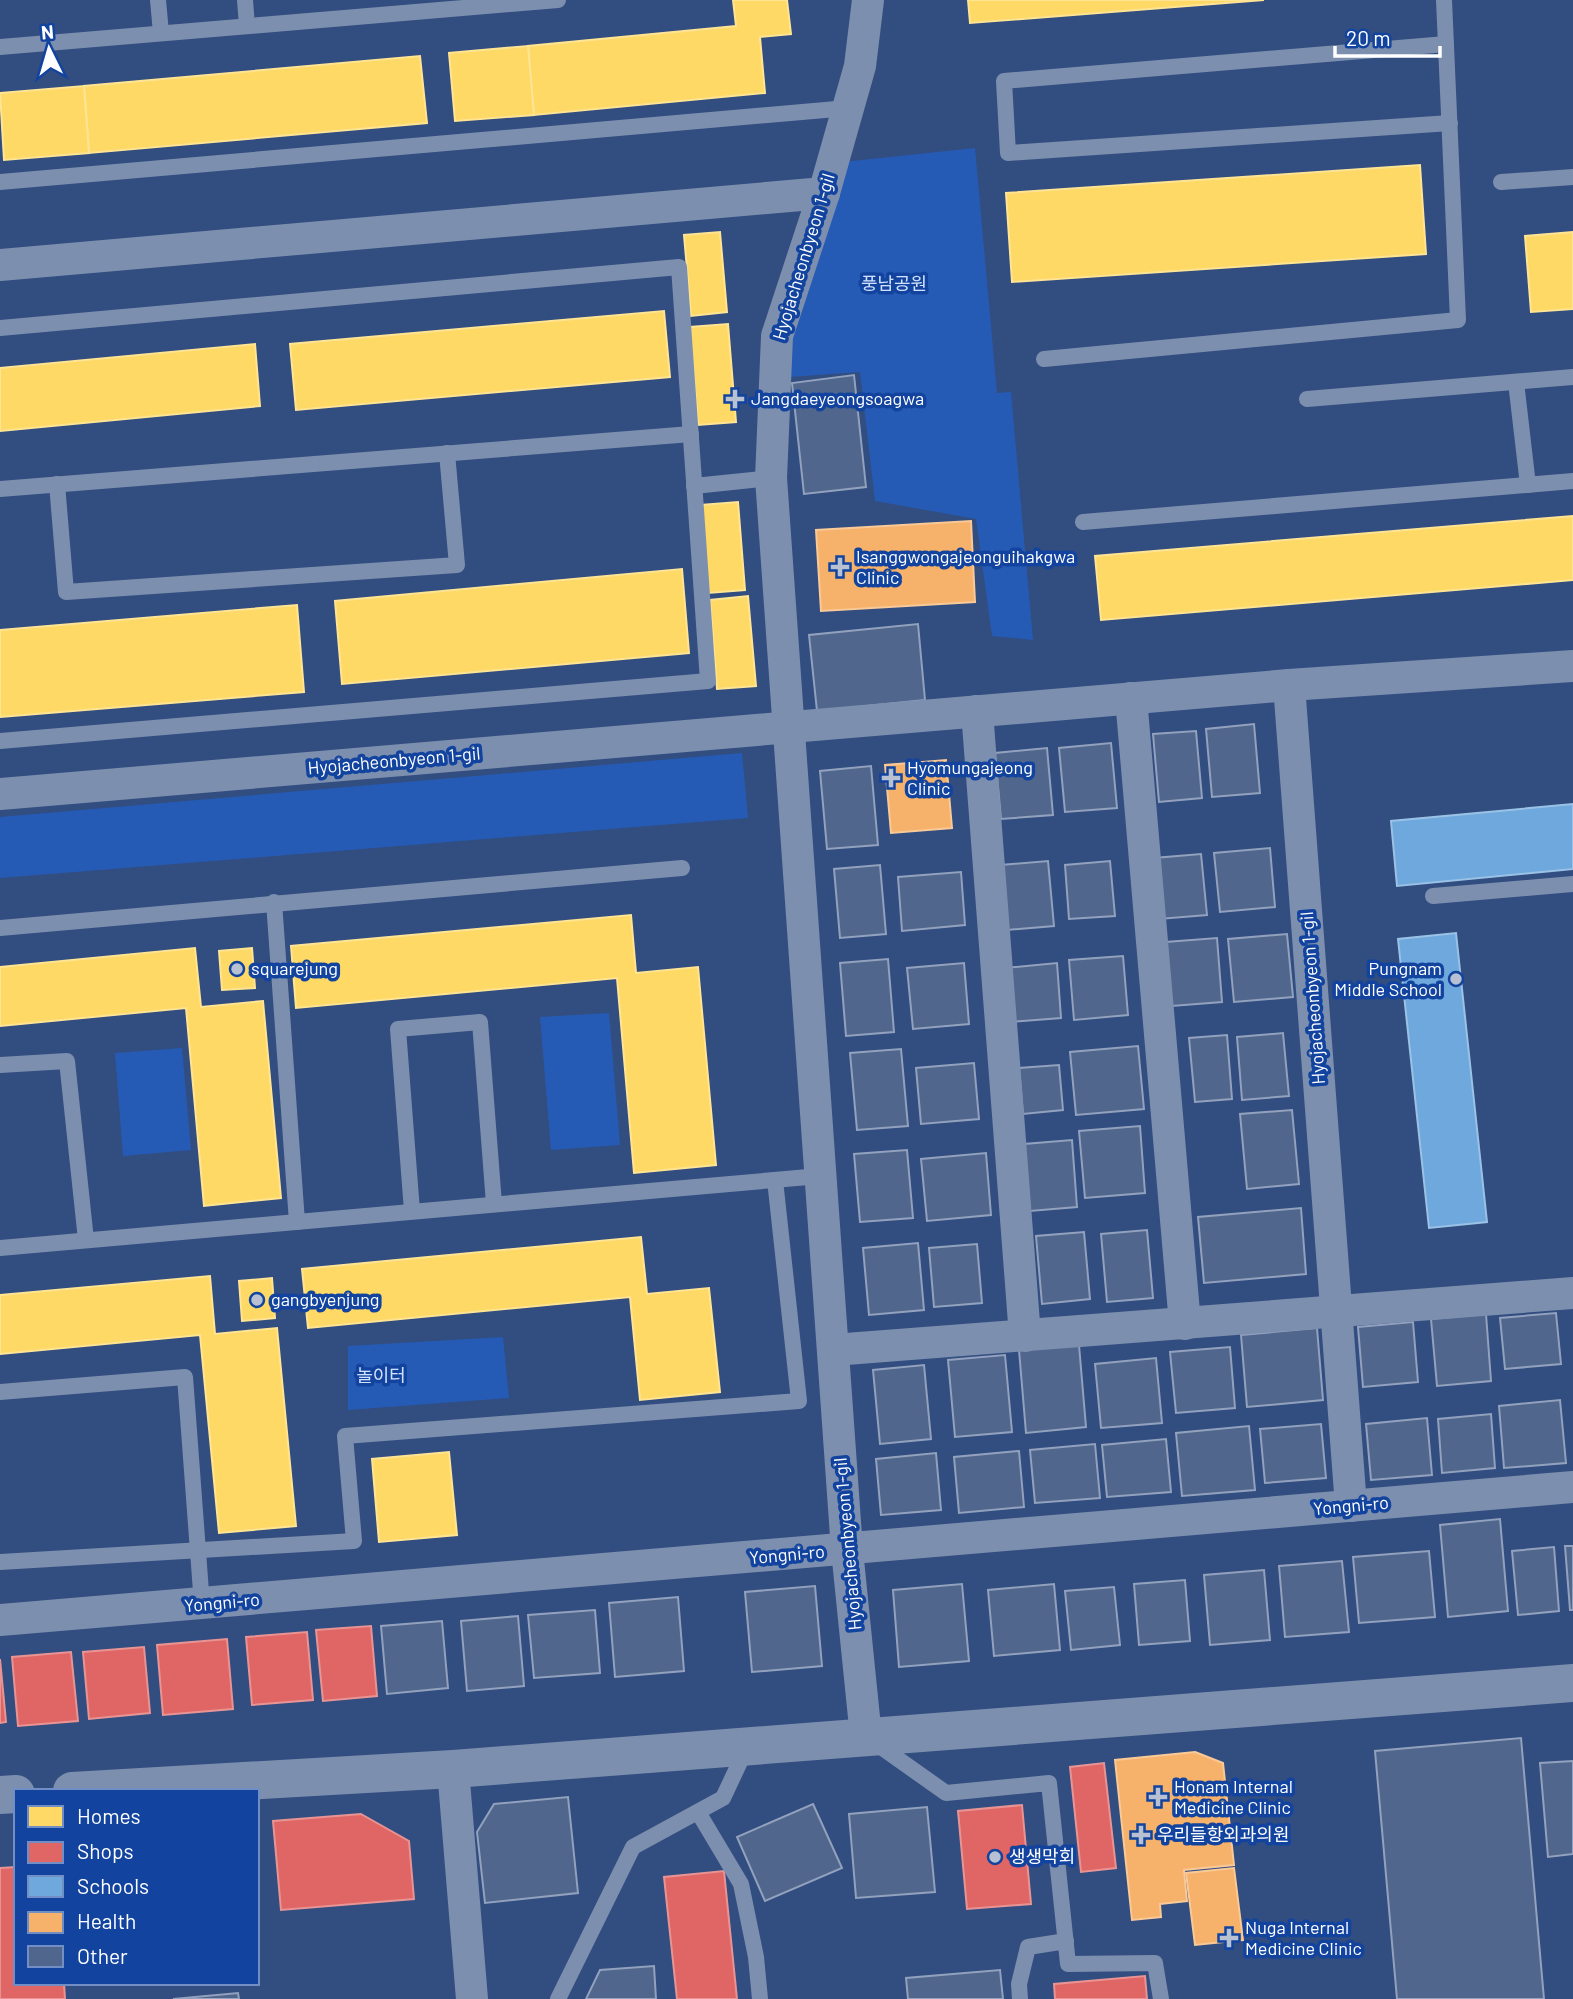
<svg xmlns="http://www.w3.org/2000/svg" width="1573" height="1999" viewBox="0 0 1573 1999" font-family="Barlow,'Noto Sans KR',sans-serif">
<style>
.green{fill:#265bb5}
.homes{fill:#ffd966;stroke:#ffe494;stroke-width:2}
.shops{fill:#e06666;stroke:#e99494;stroke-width:2}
.schools{fill:#6fa8dc;stroke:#9ac2e6;stroke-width:2}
.health{fill:#f6b26b;stroke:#f9c997;stroke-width:2}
.building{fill:#50668d;stroke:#92a1bd;stroke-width:2}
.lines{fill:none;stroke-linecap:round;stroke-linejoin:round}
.service{stroke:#7d8faf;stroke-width:16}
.minor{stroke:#7d8faf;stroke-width:32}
.tertiary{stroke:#7d8faf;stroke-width:38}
.poi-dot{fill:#b7c1d2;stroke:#12449f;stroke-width:2.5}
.labels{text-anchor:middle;stroke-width:7;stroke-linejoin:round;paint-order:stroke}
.street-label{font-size:18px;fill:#fff;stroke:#12449f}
.park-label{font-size:18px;fill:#d2e2fe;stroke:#12449f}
.poi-label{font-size:18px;fill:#fff;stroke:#12449f;text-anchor:start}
</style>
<rect width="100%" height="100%" fill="#324d7f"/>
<g class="green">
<polygon points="975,148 997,393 1011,392 1033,640 992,636 976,519 875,501 860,372 775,378 833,163"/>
<polygon points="742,753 748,818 0,878 0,817"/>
<polygon points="609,1013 620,1145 551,1150 540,1017"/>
<polygon points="182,1048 191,1150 123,1156 115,1053"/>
<polygon points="503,1337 509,1398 348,1410 348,1346"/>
</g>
<g class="homes">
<polygon points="733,0 787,0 791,34 760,37 765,93 534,115 528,46 736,26"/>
<polygon points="968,0 1264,0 970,23"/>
<polygon points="528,46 534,115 455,121 449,53"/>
<polygon points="420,56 427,123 89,153 84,86"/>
<polygon points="84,86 89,153 4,160 0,93"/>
<polygon points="1420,165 1426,254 1012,282 1006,193"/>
<polygon points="720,232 727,312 691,316 684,235"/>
<polygon points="1573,232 1573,309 1531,312 1525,236"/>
<polygon points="664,311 670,377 296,410 290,344"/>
<polygon points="728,324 736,422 698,425 690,327"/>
<polygon points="255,344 260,406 0,431 0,368"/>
<polygon points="738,502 745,590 708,593 701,505"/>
<polygon points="1573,516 1573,580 1101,620 1095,556"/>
<polygon points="682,569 689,653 342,684 335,601"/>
<polygon points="748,596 756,686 717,689 710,600"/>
<polygon points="297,605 304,692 0,717 0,630"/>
<polygon points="631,915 636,973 698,967 716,1165 634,1173 617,978 296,1008 291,946"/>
<polygon points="195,948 201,1007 263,1001 281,1198 204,1206 186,1008 0,1026 0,967"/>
<polygon points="252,948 255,988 222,990 219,951"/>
<polygon points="641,1237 647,1294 709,1288 720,1392 640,1400 630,1297 308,1328 302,1269"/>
<polygon points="210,1276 215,1334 277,1328 296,1526 219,1533 200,1335 0,1354 0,1295"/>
<polygon points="272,1278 275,1318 242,1321 239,1281"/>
<polygon points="449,1452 457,1535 379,1542 372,1459"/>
</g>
<g class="shops">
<polygon points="371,1626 377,1696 323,1701 316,1630"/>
<polygon points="307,1632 313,1700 252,1705 246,1637"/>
<polygon points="227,1639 233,1709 163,1715 157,1645"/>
<polygon points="144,1647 150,1713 89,1719 83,1652"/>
<polygon points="71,1652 78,1721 18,1726 12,1657"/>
<polygon points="0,1659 6,1722 0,1723"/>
<polygon points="1104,1763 1116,1868 1081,1872 1070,1767"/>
<polygon points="1022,1805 1031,1904 967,1909 958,1811"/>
<polygon points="361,1814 409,1841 414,1899 281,1910 273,1821"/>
<polygon points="16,1867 16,1983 64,1983 65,1999 0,1999 0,1868"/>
<polygon points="724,1871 737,1999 677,1999 664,1877"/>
<polygon points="1145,1976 1147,1999 1055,1999 1054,1984"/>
</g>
<g class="schools">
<polygon points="1573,804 1573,869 1397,886 1391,821"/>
<polygon points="1456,933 1487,1222 1429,1228 1398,939"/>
</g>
<g class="health">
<polygon points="971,521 975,602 821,611 816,530"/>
<polygon points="946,760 952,828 891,833 885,765"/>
<polygon points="1195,1752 1223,1763 1234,1865 1184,1870 1187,1901 1160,1904 1161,1917 1132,1920 1115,1760"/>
<polygon points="1234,1868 1243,1940 1195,1945 1186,1873"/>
</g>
<g class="building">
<polygon points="854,375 866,487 804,494 792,383"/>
<polygon points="918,624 925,700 817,711 809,635"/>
<polygon points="1254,724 1260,793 1212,797 1206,729"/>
<polygon points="1196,731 1202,798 1159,802 1153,734"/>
<polygon points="1111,743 1117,808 1065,812 1059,748"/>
<polygon points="1047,748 1053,815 1001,819 995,753"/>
<polygon points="871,766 878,845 827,849 820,771"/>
<polygon points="1270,848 1275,907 1220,912 1214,853"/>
<polygon points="1201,854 1207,915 1159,919 1154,858"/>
<polygon points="1048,861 1054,926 1007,930 1001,865"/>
<polygon points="1110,861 1115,916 1069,919 1065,865"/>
<polygon points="880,865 886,934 840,938 834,869"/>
<polygon points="961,872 965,925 902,931 898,877"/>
<polygon points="1287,934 1293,997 1234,1002 1228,939"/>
<polygon points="1217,938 1222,1002 1172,1006 1166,942"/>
<polygon points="1123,956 1128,1015 1074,1020 1069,960"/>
<polygon points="888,959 894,1032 846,1036 840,963"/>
<polygon points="964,963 969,1024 913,1029 907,968"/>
<polygon points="1057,963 1061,1018 1009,1022 1005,968"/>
<polygon points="1283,1033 1289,1096 1242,1100 1237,1037"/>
<polygon points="1227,1035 1232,1099 1195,1102 1189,1038"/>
<polygon points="1138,1046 1144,1109 1076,1115 1070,1052"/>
<polygon points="901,1049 908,1126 857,1130 850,1053"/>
<polygon points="974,1063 979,1119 921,1124 916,1068"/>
<polygon points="1059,1065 1063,1110 1023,1114 1019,1068"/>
<polygon points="1292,1110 1299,1184 1247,1189 1240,1114"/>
<polygon points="1140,1126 1145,1193 1085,1198 1079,1131"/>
<polygon points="1072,1140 1077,1207 1030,1211 1024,1144"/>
<polygon points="907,1150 913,1218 860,1222 854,1154"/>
<polygon points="986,1153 991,1215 927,1221 921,1159"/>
<polygon points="1301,1208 1306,1274 1204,1283 1198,1217"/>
<polygon points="1147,1230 1153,1298 1107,1302 1101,1234"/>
<polygon points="1084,1232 1090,1299 1042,1304 1036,1236"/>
<polygon points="918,1243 924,1310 869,1315 863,1248"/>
<polygon points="977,1244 982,1303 934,1307 929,1248"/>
<polygon points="1556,1313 1561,1364 1505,1369 1500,1318"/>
<polygon points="1486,1314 1491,1381 1437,1386 1431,1319"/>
<polygon points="1413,1322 1418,1382 1363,1387 1358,1327"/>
<polygon points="1317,1328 1323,1400 1247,1407 1241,1335"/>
<polygon points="1079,1345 1086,1427 1026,1433 1019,1350"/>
<polygon points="1230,1347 1235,1408 1176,1413 1170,1352"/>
<polygon points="1005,1355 1012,1432 955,1437 948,1360"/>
<polygon points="1156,1358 1162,1423 1101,1428 1095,1364"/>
<polygon points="924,1365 931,1439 880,1444 873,1370"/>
<polygon points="1560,1400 1566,1463 1504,1468 1499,1406"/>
<polygon points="1491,1414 1495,1468 1442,1473 1438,1419"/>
<polygon points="1427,1418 1432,1475 1371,1480 1366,1424"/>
<polygon points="1321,1424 1326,1478 1265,1483 1260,1429"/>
<polygon points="1249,1426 1255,1490 1182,1496 1176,1433"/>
<polygon points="1166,1439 1171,1492 1107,1497 1102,1445"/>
<polygon points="1095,1444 1100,1498 1035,1503 1030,1450"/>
<polygon points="1019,1451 1024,1507 959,1513 954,1457"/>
<polygon points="936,1453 941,1510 881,1515 876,1459"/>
<polygon points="1500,1519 1508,1611 1448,1617 1440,1525"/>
<polygon points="1565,1546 1573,1546 1573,1610 1570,1610"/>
<polygon points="1554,1547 1559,1611 1518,1615 1512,1551"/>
<polygon points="1429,1551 1435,1617 1359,1623 1353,1557"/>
<polygon points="1342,1561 1349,1632 1285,1637 1279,1566"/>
<polygon points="1264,1570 1270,1640 1210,1645 1204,1575"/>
<polygon points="1185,1580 1190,1641 1139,1645 1134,1584"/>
<polygon points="962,1584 969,1661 899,1667 893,1590"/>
<polygon points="1054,1584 1060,1650 994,1656 988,1590"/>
<polygon points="815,1586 822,1666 752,1672 745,1592"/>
<polygon points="1114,1587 1120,1645 1071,1650 1065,1591"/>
<polygon points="678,1597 684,1671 615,1677 609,1603"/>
<polygon points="595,1610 600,1673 534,1678 528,1615"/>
<polygon points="518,1616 524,1686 467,1691 461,1621"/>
<polygon points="442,1621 448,1688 387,1694 381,1626"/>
<polygon points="1521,1738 1544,1999 1397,1999 1375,1751"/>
<polygon points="1573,1761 1573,1854 1548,1857 1540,1763"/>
<polygon points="568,1797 578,1893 485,1903 477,1832 494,1804"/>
<polygon points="813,1804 842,1868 765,1901 737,1837"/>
<polygon points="927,1807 935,1892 856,1898 849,1814"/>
<polygon points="654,1966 656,1999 586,1999 600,1970"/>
<polygon points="1000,1970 1003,1999 908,1999 906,1978"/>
<polygon points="238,1993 239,1999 173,1999"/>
</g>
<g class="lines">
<g class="service">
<polyline points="158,0 161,33"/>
<polyline points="245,0 247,26"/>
<polyline points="1446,44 1004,81 1008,153 1450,123"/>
<polyline points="0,47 558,0"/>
<polyline points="0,182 848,108"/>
<polyline points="1501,182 1573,177"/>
<polyline points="0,328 679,267 708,681 0,741"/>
<polyline points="1044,359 1458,320 1444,0"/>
<polyline points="1516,382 1528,485"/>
<polyline points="1307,399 1573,377"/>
<polyline points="57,484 66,592 457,565 447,453"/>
<polyline points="694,486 771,478"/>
<polyline points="0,489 691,434"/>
<polyline points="1083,522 1573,481"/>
<polyline points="1433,896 1573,884"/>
<polyline points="274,902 297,1222"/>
<polyline points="0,928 682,868"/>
<polyline points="0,1065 67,1061 86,1240"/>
<polyline points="412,1211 398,1029 480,1022 494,1204"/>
<polyline points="0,1248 820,1176"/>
<polyline points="0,1392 185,1377 202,1605"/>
<polyline points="0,1562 354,1541 345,1436 799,1401 775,1180"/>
<polyline points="874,1742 946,1793 1049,1783 1068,1964 1155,1963 1161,1999"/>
<polyline points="698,1812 741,1884 756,1957 760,1999"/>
<polyline points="558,1999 633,1847 723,1798 746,1749"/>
<polyline points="1020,1999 1019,1984 1028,1947 1066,1941"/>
</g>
<g class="minor">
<polyline points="0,265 824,193"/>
<polyline points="1289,685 1351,1506"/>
<polyline points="1131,698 1185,1324"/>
<polyline points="977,711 1025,1336"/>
<polyline points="0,794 1289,685 1573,666"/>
<polyline points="833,1350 1573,1293"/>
<polyline points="0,1620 1573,1487"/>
<polyline points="866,1737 847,1550 771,478 777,336 824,193 860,66 868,0"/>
<polyline points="453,1769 472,1999"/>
</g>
<g class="tertiary">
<polyline points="72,1791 453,1769 1573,1683"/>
<polyline points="0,1795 16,1794"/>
</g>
</g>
<g class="poi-dot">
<path d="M731.5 388.5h7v7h7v7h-7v7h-7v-7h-7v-7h7z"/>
<path d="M836.5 556.5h7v7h7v7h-7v7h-7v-7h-7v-7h7z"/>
<path d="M887.5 767.5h7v7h7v7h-7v7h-7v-7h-7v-7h7z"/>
<circle cx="237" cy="969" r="7"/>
<circle cx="1456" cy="979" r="7"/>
<circle cx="257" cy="1300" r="7"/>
<path d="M1154.5 1786.5h7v7h7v7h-7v7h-7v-7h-7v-7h7z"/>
<path d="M1137.5 1824.5h7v7h7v7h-7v7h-7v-7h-7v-7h7z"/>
<circle cx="995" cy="1857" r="7"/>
<path d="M1225.5 1927.5h7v7h7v7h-7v7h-7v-7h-7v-7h7z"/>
</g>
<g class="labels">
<g class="street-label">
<text transform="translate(804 257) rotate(-73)" y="6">Hyojacheonbyeon 1-gil</text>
<text transform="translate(394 761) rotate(-5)" y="6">Hyojacheonbyeon 1-gil</text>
<text transform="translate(1313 998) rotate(-94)" y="6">Hyojacheonbyeon 1-gil</text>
<text transform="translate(1351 1506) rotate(-5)" y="6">Yongni-ro</text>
<text transform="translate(848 1544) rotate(-95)" y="6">Hyojacheonbyeon 1-gil</text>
<text transform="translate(787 1555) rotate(-5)" y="6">Yongni-ro</text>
<text transform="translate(222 1603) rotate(-5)" y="6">Yongni-ro</text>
</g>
<g class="park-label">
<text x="894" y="290">풍남공원</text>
<text x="381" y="1382">놀이터</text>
</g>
<g class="poi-label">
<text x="751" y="405">Jangdaeyeongsoagwa</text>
<text x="856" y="563">Isanggwongajeonguihakgwa<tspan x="856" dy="21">Clinic</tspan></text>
<text x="907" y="774">Hyomungajeong<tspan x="907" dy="21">Clinic</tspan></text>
<text x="251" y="975">squarejung</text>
<text x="1442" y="975" text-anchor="end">Pungnam<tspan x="1442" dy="21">Middle School</tspan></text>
<text x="271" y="1306">gangbyenjung</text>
<text x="1174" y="1793">Honam Internal<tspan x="1174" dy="21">Medicine Clinic</tspan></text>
<text x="1157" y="1841">우리들항외과의원</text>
<text x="1009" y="1863">생생막회</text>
<text x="1245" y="1934">Nuga Internal<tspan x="1245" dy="21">Medicine Clinic</tspan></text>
</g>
</g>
<rect x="14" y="1789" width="245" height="196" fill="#12449f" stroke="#718fc5" stroke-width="2"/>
<rect x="28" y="1806" width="35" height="21" fill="#ffd966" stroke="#718fc5" stroke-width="2"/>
<text x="77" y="1824" font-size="21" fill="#ffffff">Homes</text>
<rect x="28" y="1842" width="35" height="21" fill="#e06666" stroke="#718fc5" stroke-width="2"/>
<text x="77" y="1859" font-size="21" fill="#ffffff">Shops</text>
<rect x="28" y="1876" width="35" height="21" fill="#6fa8dc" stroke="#718fc5" stroke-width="2"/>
<text x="77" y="1894" font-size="21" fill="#ffffff">Schools</text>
<rect x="28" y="1912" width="35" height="21" fill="#f6b26b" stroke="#718fc5" stroke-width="2"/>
<text x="77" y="1929" font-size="21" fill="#ffffff">Health</text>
<rect x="28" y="1946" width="35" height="21" fill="#50668d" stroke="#718fc5" stroke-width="2"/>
<text x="77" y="1964" font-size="21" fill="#ffffff">Other</text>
<g transform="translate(49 49) rotate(355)" stroke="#12449f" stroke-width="5" paint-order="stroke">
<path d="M0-5L12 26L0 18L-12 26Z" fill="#ffffff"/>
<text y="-10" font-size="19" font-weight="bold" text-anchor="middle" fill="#ffffff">N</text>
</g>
<path d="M1335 46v10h105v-10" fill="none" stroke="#ffffff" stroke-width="3.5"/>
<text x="1346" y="46" font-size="21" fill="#ffffff" stroke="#12449f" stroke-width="5" paint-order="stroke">20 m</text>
</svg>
